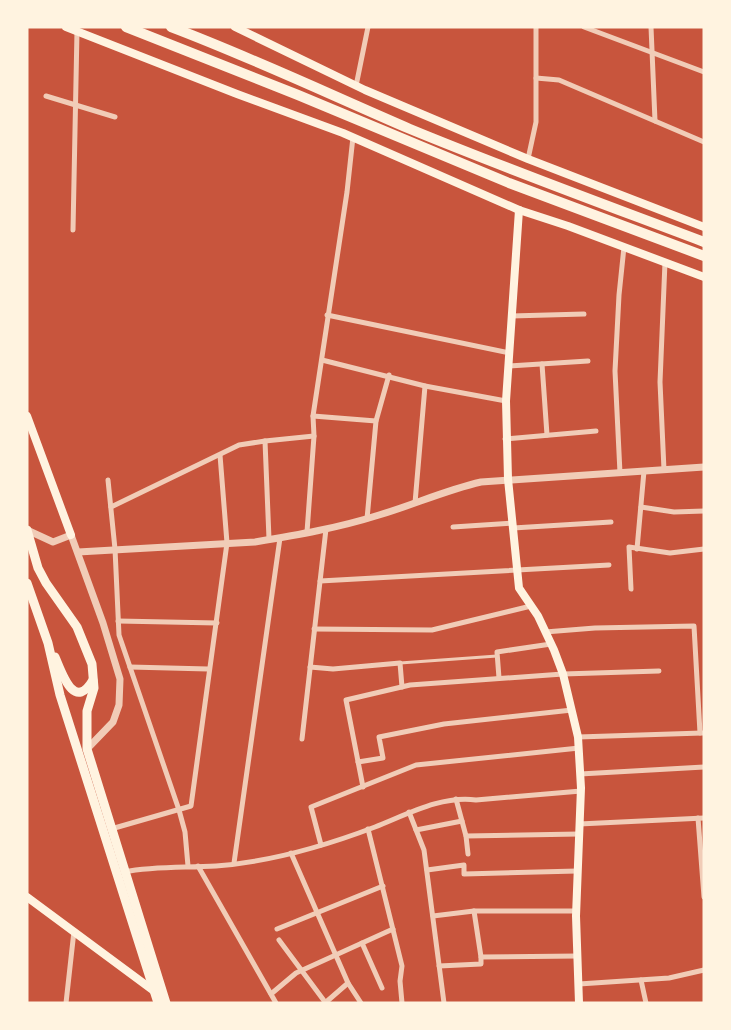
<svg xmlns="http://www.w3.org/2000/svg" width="731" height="1030" viewBox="0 0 731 1030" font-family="Roboto,sans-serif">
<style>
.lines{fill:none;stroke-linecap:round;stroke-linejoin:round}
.service{stroke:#f1ccb7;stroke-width:3}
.minor{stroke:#f1ccb7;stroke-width:5}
.tertiary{stroke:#f1ccb7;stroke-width:7}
.secondary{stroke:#fff3e0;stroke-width:8}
.primary{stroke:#fff3e0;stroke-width:9}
.motorway{stroke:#fff3e0;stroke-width:10}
</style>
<rect width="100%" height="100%" fill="#c8553d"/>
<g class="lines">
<polyline class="service" points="400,663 497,656"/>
<g class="minor">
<polyline points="584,27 704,72"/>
<polyline points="651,27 655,121"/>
<polyline points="536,78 559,80 704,142"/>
<polyline points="356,86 368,27"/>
<polyline points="46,96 115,117"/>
<polyline points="528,159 536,122 536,27"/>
<polyline points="73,230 77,31"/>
<polyline points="327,315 510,353"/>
<polyline points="511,316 584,314"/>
<polyline points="322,360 425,386 506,401"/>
<polyline points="542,364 547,435"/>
<polyline points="509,366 588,361"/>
<polyline points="313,416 376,421"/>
<polyline points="505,439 596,431"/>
<polyline points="265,441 314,436"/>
<polyline points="664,470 660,382 665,262"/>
<polyline points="620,473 615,371 619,295 624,247"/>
<polyline points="108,480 115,549 119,635 179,810 185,832 188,866"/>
<polyline points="415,503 425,386"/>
<polyline points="111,507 239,445 265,441 269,539"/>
<polyline points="641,507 674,512 704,511"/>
<polyline points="367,519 376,421 389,375"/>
<polyline points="453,527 512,523"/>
<polyline points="513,528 611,522"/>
<polyline points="307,532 314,436 313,416 347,192 353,137"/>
<polyline points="637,549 644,471"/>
<polyline points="320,581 609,565"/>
<polyline points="631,589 629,547 670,553 704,549"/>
<polyline points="118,621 217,623"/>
<polyline points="314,629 432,630 531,606"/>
<polyline points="545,632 595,628 694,626 700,733"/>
<polyline points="130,667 208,669"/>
<polyline points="310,667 333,669 400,663 402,687"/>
<polyline points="499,678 497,652 551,644"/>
<polyline points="578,737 702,733"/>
<polyline points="302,739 326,529"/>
<polyline points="358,762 383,758 379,737 444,724 572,710"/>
<polyline points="580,774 704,767"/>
<polyline points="363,787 346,700 410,685 563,674 659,671"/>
<polyline points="456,799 466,836 468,854"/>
<polyline points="409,812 424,850 444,1003"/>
<polyline points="698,818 704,897"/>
<polyline points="579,824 704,818"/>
<polyline points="111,829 191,806 227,543 220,455"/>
<polyline points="368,829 402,966 400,981 402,1003"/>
<polyline points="416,830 462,821"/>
<polyline points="466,836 579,834"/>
<polyline points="321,845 311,807 416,765 579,748"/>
<polyline points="291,853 348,983 361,1003"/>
<polyline points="234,863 280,538"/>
<polyline points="198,866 276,1003"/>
<polyline points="427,870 464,865 464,874 577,871"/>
<path d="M124 872C155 866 185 868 216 866 270 862 325 846 375 827 406 815 442 795 476 800L581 791"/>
<polyline points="474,911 481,957"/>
<polyline points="433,916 474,911 576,911"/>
<polyline points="277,929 383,886"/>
<polyline points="279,940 325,1002"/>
<polyline points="362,943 382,988"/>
<polyline points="439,966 481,964 481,957 578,956"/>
<polyline points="641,980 646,1003"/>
<polyline points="579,984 669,978 704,970"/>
<polyline points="271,994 296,973 393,929"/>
<polyline points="66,1003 74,931"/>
<polyline points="325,1003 348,983"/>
</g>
<g class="tertiary">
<polyline points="27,530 53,542 71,535 103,623 120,679 119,705 113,722 87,749"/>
<path d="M78 552 255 542C297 535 338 528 379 515 413 505 446 490 481 482L704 467"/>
</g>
<g class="secondary">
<polyline points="66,27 237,94 343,133 519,210 568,226 704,277"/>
<polyline points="235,27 365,90 528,159 704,227"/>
<polyline points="519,210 506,401 508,479 519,588 538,616 554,650 563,674 578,737 581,788 576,916 579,1003"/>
<polyline points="27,416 71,535"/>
<polyline points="27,897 154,991 156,990"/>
</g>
<g class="primary">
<polyline points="27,530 38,568 46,583 77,627 92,664 94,688 87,711 87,749 166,1003"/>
<polyline points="27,583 48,643 60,695 158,1003"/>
<path d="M55 657C62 673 74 712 93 680"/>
</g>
<g class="motorway">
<polyline points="126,27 298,95 509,183 704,256"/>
<path d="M171 27C253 58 331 95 410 129 507 169 606 205 704 242"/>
</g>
</g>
<rect width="731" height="1030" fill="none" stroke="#fff3e0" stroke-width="57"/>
</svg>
